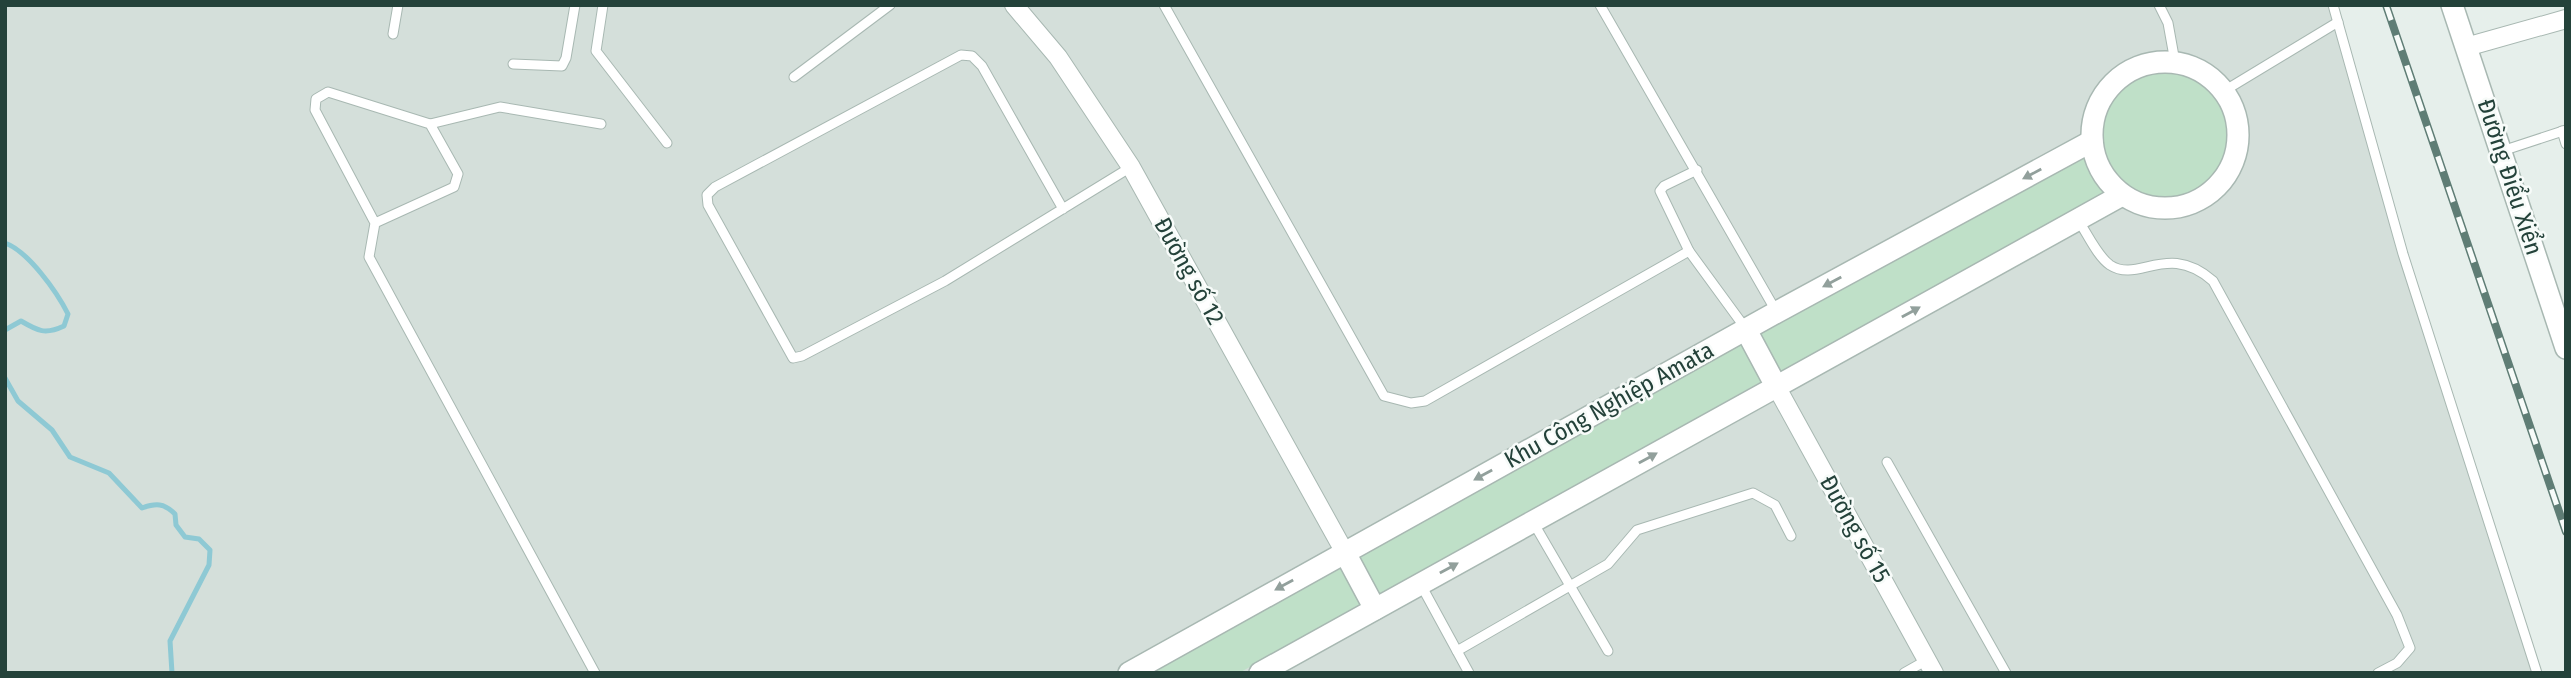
<svg xmlns="http://www.w3.org/2000/svg" width="2571" height="678" viewBox="0 0 2571 678" font-family="'Fira Sans Condensed',sans-serif">
<style>
.built{fill:#d4dfda}
.green{fill:#bfe0c8}
.lines{fill:none;stroke-linecap:round;stroke-linejoin:round}
.stream{stroke:#8ec9d4;stroke-width:5}
.service-casing{stroke:#a8b8b2;stroke-width:11}
.minor-casing{stroke:#a8b8b2;stroke-width:20}
.tertiary-casing{stroke:#a8b8b2;stroke-width:24}
.service{stroke:#fff;stroke-width:9}
.minor{stroke:#fff;stroke-width:18}
.tertiary{stroke:#fff;stroke-width:21}
.rail-casing{stroke:#5f7d75;stroke-width:8}
.rail{stroke:#f7fbf9;stroke-width:5;stroke-dasharray:16;stroke-linecap:butt}
.oneway{fill:#92a09c}
.labels{text-anchor:middle;stroke-width:5;stroke-linejoin:round;paint-order:stroke}
.street-label{font-size:24px;fill:#24423a;stroke:#f7fbf9}
</style>
<rect width="100%" height="100%" fill="#e6efeb"/>
<polygon class="built" points="5,5 2329,5 2399,254 2532,673 5,673"/>
<g class="green">
<circle cx="2165" cy="135" r="63"/>
<polygon points="2084,156 2089,169 2105,193 1777,374 1756,336"/>
<polygon points="1746,342 1766,379 1376,597 1354,558"/>
<polygon points="1344,563 1365,602 1239,673 1150,673"/>
</g>
<g class="lines">
<g class="stream">
<path d="M5 243C28 251 57 292 68 314L64 326C45 335 38 331 21 321L5 330"/>
<path d="M5 378 18 401 52 430 70 457 109 473 142 508C156 503 164 503 175 514L176 525 185 537 199 539 210 550 209 565 170 641 172 673"/>
</g>
<defs>
<g id="service">
<polyline points="603,5 596,51 667,143"/>
<polyline points="1164,5 1384,396 1411,403 1425,401 1689,251 1746,329"/>
<polyline points="1600,5 1776,311"/>
<polyline points="2159,5 2168,23 2175,62"/>
<polyline points="2333,5 2403,254 2537,673"/>
<polyline points="393,34 398,5"/>
<polyline points="513,64 562,66 566,58 575,5"/>
<polyline points="794,77 890,5"/>
<polyline points="2224,91 2338,22"/>
<polyline points="430,124 500,107 601,124"/>
<polyline points="2562,131 2566,144"/>
<polyline points="2502,151 2566,130"/>
<polyline points="1063,209 982,66 972,56 961,55 715,187 707,195 708,205 793,358 802,356 945,281 1131,167"/>
<path d="M2078 220C2087 233 2097 256 2110 265 2139 284 2167 241 2213 281L2397 615 2410 648 2397 663 2378 673"/>
<polyline points="375,223 454,187 458,174 430,124 328,92 316,99 315,110 375,223 369,257 595,673"/>
<polyline points="1689,251 1660,191 1664,186 1697,170"/>
<polyline points="1887,462 2006,673"/>
<polyline points="1533,522 1608,651"/>
<polyline points="1421,585 1469,673"/>
<polyline points="1457,651 1608,564 1637,530 1753,493 1775,505 1791,536"/>
<polyline points="1904,673 1927,660"/>
</g>
<g id="minor">
<polyline points="1014,5 1058,57 1131,167 1344,551"/>
<polyline points="2466,47 2566,19"/>
<polyline points="1776,386 1934,673"/>
</g>
<g id="tertiary">
<polyline points="2452,5 2566,348"/>
<circle cx="2165" cy="135" r="73"/>
<polyline points="1746,330 1776,386"/>
<polyline points="1344,551 1375,609"/>
<polyline points="1129,673 1777,312 2092,141"/>
<polyline points="1260,673 2122,195"/>
</g>
</defs>
<use href="#service" class="service-casing"/>
<use href="#minor" class="minor-casing"/>
<use href="#tertiary" class="tertiary-casing"/>
<use href="#service" class="service"/>
<use href="#minor" class="minor"/>
<use href="#tertiary" class="tertiary"/>
<defs>
<polyline id="rail" points="2386,5 2566,532"/>
</defs>
<use href="#rail" class="rail-casing"/>
<use href="#rail" class="rail"/>
</g>
<defs><path id="oneway-solid" d="M-6-.8H1V-3.2L6.5 0L1 3.2V.8H-6Z" transform="scale(1.75)"/></defs>
<g class="oneway">
<use href="#oneway-solid" transform="translate(2032 174) rotate(152)"/>
<use href="#oneway-solid" transform="translate(1832 282) rotate(152)"/>
<use href="#oneway-solid" transform="translate(1911 312) rotate(-29)"/>
<use href="#oneway-solid" transform="translate(1648 458) rotate(-29)"/>
<use href="#oneway-solid" transform="translate(1483 475) rotate(151)"/>
<use href="#oneway-solid" transform="translate(1449 568) rotate(-29)"/>
<use href="#oneway-solid" transform="translate(1284 585) rotate(151)"/>
</g>
<g class="labels">
<g class="street-label">
<text transform="translate(2510 177) rotate(72)" y="8">Đường Điểu Xiển</text>
<text transform="translate(1189 271) rotate(61)" y="8">Đường số 12</text>
<text transform="translate(1609 405) rotate(-29)" y="8">Khu Công Nghiệp Amata</text>
<text transform="translate(1855 529) rotate(61)" y="8">Đường số 15</text>
</g>
</g>
<rect width="2571" height="678" fill="none" stroke="#24423a" stroke-width="14"/>
</svg>
